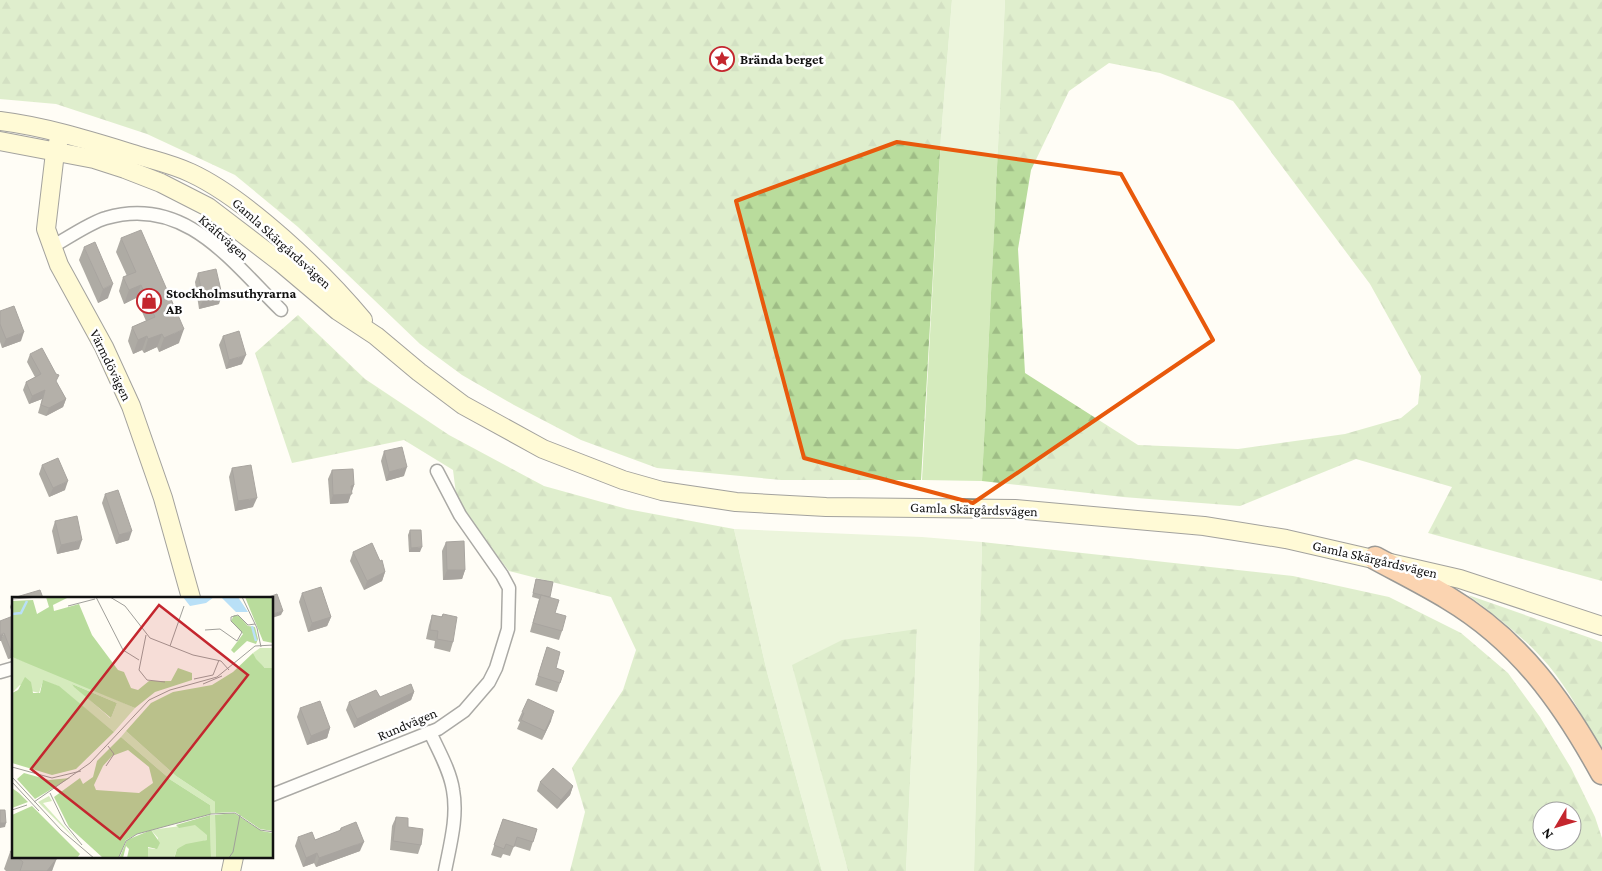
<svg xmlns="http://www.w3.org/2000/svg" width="1602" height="871" viewBox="0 0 1602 871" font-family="'Crimson Pro',serif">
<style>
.green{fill:#d5ebbd}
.forest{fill:url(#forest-firs);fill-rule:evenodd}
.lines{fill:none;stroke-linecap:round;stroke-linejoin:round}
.street-casing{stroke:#444;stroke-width:15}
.secondary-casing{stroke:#333;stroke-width:20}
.highway-casing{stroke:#222;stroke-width:25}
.street{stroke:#fff;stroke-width:12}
.secondary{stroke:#fff6b0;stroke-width:18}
.highway{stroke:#f5a25d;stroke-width:22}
.wall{fill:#4d4742}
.shaded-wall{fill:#3f3936}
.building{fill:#5a524d;stroke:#3f3936}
.marked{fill:none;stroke:#e8590c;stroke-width:4;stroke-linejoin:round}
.labels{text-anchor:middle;stroke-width:5;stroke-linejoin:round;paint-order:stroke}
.poi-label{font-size:14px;font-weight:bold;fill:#111;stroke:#fff;text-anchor:start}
.street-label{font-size:14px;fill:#111;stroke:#fff}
.inset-river{fill:none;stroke:#b9e0f7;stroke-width:2.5}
.inset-road{fill:none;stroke:#a09f9a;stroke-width:1}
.view{fill:#c4262e;fill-opacity:0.15;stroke:#c4262e;stroke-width:2.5}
.inset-edge{fill:none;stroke:#111;stroke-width:2.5}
</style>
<defs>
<pattern id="forest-firs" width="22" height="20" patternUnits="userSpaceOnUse" patternTransform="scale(1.25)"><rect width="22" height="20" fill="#b9dc9c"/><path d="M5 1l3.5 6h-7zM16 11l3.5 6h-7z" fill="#9ebc85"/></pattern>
</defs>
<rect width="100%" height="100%" fill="#fffdf5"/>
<g class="green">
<polygon points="952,0 1005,0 982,481 922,480 941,136"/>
<polygon points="734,529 922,537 982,542 974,871 906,871 917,629 793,665 848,871 822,871 767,672"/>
</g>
<g class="forest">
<polygon points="0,0 952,0 941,136 921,480 781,480 657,468 581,440 514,405 462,375 420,344 298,227 235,175 147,134 56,104 0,99"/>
<path d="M1005 0H1602V581L1428 533 1452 487 1356 459 1240 506 1123 497 982 481ZM1109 63 1160 73 1233 101 1370 284 1421 376 1418 404 1401 418 1345 434 1238 449 1138 445 1025 373 1018 249 1031 170 1069 91Z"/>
<polygon points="298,315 365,379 449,435 544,486 627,509 734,529 767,672 822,871 570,871 585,812 572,768 623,690 636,650 611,597 509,571 464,513 456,494 453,470 404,440 292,463 255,353"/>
<path d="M982 542 1293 576 1389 597 1461 633 1508 673 1540 717 1571 768 1595 817 1602 838V871H974ZM1542 811H1572V841H1542Z"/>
<path d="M1468 595 1602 642V752C1588 726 1574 699 1556 675 1533 644 1499 618 1468 595Z"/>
<polygon points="917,629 906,871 848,871 792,665 842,640"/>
</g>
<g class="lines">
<defs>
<g id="street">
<path d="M52 247C66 239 91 222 106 218 185 195 231 261 281 310"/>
<polyline points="0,672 14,668"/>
<path d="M430 732C438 750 450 770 453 790 458 817 450 845 445 871"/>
<polyline points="272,795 438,729 464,711 489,682 496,668 508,629 509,588 502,575 460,515 437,471"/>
</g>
<g id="secondary">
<path d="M0 121C48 127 94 142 140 156 157 161 174 165 191 173 247 199 323 272 363 320"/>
<polyline points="60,134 54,161 46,229 59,265 104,347 131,406 163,498 191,598"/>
<polyline points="0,141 94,159 125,169 161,183 208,207 280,262 338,311 376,336 419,372 463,405 543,449 623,480 662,491 736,502 826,507 1015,509 1204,526 1286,539 1460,579 1602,626"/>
<polyline points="231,871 234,857"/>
</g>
<path id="highway" d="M1375 558C1399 571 1425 584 1448 598 1520 641 1563 702 1602 773"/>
</defs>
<use href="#street" class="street-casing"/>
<use href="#secondary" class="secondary-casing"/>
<use href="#highway" class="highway-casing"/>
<use href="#street" class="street"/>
<use href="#secondary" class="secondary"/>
<use href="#highway" class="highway"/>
</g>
<g class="wall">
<polygon points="121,238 179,343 159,352 157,347 144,353 142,350 133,354 128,341 132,327 146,321 136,298 124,304 119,291 123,277 127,276 116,252"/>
<polygon points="84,247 108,298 98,303 79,260"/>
<polygon points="198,273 219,304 199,309 195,282"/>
<polygon points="0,311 21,341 2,348 0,342"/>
<polygon points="223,336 242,364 226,369 219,345"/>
<polygon points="30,354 56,374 56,382 66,399 63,407 46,416 38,413 42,399 29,404 23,390 26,382 35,377 27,362"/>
<polygon points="384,451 404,476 386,481 381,461"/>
<polygon points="42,465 65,490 49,497 39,474"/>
<polygon points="232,468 253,507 235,511 229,477"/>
<polygon points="332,470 354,485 348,503 330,504 328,479"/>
<polygon points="105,494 129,540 116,544 102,503"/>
<polygon points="55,521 79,549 57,554 52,531"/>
<polygon points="410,530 420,552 409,552 408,535"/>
<polygon points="446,542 465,570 462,579 443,580 442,551"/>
<polygon points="353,552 385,572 382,581 364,590 350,561"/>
<polygon points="536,579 553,582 549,598 562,631 559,640 530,632 539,599 532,597"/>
<polygon points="302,593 331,617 327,626 308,632 299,602"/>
<polygon points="13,598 14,657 8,659 1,641 0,641 13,616 10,607"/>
<polygon points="443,614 453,642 450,652 434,648 435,641 426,639 429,625 432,615 441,617"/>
<polygon points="547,647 556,668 564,671 557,692 535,685"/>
<polygon points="414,692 411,700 354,728 346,710 349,702"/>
<polygon points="300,708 330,728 327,738 307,745 297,717"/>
<polygon points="522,712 551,721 542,740 517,729 520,722 518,721"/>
<polygon points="540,782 573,786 570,795 557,809 537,791"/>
<polygon points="396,817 421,845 418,854 390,850 392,826"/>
<polygon points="503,819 537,829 530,851 514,846 510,856 503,854 501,858 491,855"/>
<polygon points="341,828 360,851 316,867 314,863 303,867 295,846 298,837 315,840 339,831"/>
<polygon points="14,847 14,857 55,857 52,871 6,871 4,869 10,852"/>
</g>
<g class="shaded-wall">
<polygon points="113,284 108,298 98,303 103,289"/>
<polygon points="141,285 136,298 124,304 129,290"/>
<polygon points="222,295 219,304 199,309 203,300"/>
<polygon points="184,329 179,343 159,352 164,338"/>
<polygon points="24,332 21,341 2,348 6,339"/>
<polygon points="162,334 157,347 144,353 148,339"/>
<polygon points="147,336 142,350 133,354 138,340"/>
<polygon points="246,355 242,364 226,369 229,360"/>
<polygon points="45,390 42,399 29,404 32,396"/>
<polygon points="66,399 63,407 46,416 49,408"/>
<polygon points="407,467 404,476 386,481 389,472"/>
<polygon points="68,481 65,490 49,497 53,488"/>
<polygon points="354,485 348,503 330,504 333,495 351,486"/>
<polygon points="257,498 253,507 235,511 238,501"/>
<polygon points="132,531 129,540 116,544 119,535"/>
<polygon points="82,540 79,549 57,554 61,545"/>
<polygon points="422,547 420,552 409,552 411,548"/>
<polygon points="447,570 465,570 462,579 443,580"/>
<polygon points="385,572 382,581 364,590 367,581"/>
<polygon points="283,611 281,615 272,618 272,614"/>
<polygon points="331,617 327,626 308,632 312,623"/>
<polygon points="4,633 1,641 0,641 0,635"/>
<polygon points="14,650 14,657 8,659 11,651"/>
<polygon points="414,692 411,700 354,728 357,719"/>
<polygon points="554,711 551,721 542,740 545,731"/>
<polygon points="330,728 327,738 307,745 311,736"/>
<polygon points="573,786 570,795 557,809 561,800"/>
<polygon points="0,823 6,823 5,827 0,828"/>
<polygon points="364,842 360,851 316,867 319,858"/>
<polygon points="317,853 314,863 303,867 306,858"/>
<polygon points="57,858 52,871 47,871"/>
</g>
<g class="building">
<polygon points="141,230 184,329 164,338 162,334 148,339 147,336 138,340 132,327 155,317 141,285 129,290 123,277 136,272 121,238"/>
<polygon points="95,242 113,284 103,289 84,247"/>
<polygon points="216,269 222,295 203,300 198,273"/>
<polygon points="14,306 24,332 6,339 0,324 0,311"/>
<polygon points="239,331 246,355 229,360 223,336"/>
<polygon points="42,348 56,374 59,375 56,381 66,399 49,408 41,405 45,390 32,396 26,382 41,374 30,354"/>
<polygon points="402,447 407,467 389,472 384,451"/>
<polygon points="58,458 68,481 53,488 42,465"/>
<polygon points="251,465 257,498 238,501 232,468"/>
<polygon points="353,469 354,485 351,486 352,494 333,495 332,470"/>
<polygon points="118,490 132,531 119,535 105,494"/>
<polygon points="77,516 82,540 61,545 55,521"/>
<polygon points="410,530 421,530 422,547 411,548"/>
<polygon points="464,541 465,570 447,570 446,542"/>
<polygon points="372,543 380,561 382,560 385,572 367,581 353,552"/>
<polygon points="536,579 553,582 550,597 533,593"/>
<polygon points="321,587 331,617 312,623 302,593"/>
<polygon points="40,590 43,598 14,598 14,599 13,598"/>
<polygon points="277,594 283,611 272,614 272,598 266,598"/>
<polygon points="541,595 559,600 555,613 566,616 562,631 533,623"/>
<polygon points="443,614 457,617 453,642 437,639 438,631 430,630 432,615 442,617"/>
<polygon points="13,616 14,618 14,650 11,651 4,633 0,635 0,621"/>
<polygon points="547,647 560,652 556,668 564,671 560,683 538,676"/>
<polygon points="411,684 414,692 357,719 349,702 376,690 380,697"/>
<polygon points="528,699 554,711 545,731 521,720 524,713 522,712"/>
<polygon points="320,701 330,728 311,736 300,708"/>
<polygon points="553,768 573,786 561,800 540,782"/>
<polygon points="0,810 5,810 6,823 0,823"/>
<polygon points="396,817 408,818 408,827 423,829 421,845 393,841"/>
<polygon points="503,819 537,829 533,842 517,837 514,847 506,844 504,849 494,845"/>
<polygon points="356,822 364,842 319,858 317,853 306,858 298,837 312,832 315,840 341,830 341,828"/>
<polygon points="14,847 14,855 10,852"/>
<polygon points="17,857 55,857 57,858 47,871 20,871 23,862"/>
</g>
<path d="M0 0H1602V871H0ZM897 142 1121 174 1213 340 973 503 804 458 736 201Z" fill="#fffdf5" fill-opacity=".55" fill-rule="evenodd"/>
<path class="marked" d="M897 142 1121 174 1213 340 973 503 804 458 736 201Z"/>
<defs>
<symbol id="sight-ring" viewBox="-11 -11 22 22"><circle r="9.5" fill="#fff" stroke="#c4262e" stroke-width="1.5"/><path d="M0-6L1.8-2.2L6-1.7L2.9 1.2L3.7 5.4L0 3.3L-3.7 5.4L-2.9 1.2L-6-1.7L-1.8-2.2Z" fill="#c4262e"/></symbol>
<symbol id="shop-ring" viewBox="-11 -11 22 22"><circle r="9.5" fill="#fff" stroke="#c4262e" stroke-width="1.5"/><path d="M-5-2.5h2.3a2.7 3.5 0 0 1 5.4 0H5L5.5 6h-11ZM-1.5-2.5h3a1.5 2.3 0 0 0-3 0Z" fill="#c4262e"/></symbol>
</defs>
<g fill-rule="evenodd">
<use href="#sight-ring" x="708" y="45" width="28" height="28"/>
<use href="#shop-ring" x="135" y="287" width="28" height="28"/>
</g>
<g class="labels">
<g class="poi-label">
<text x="740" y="64">Brända berget</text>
<text x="166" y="298">Stockholmsuthyrarna<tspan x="166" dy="16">AB</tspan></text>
</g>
<g class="street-label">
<text transform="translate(224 237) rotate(41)" y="5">Kräftvägen</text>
<text transform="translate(282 243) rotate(42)" y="5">Gamla Skärgårdsvägen</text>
<text transform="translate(111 365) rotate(64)" y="5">Värmdövägen</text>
<text transform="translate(974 509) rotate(2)" y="5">Gamla Skärgårdsvägen</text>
<text transform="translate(1375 559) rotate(13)" y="5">Gamla Skärgårdsvägen</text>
<text transform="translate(407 724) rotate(-23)" y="5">Rundvägen</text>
</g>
</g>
<g transform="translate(12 597)">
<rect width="261" height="261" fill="#fffdf5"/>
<path d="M0 60 44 76 123 111 102 135 46 89 31 84 27 96 19 94V89L8 88 0 96ZM60 87 105 106 99 121H98ZM114 134 164 179 203 205V216L199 217 198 208 159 183 109 140ZM37 199 40 204 31 206 67 246 26 205ZM198 218H203L204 261H199ZM183 227 196 238 195 243 165 252 162 261H136V251L143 252 146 241 139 233Z" fill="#d5ebbd" fill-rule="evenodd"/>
<path d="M34 0H57L41 8 42 14 67 7 80 38 106 73 112 75 119 91 126 93 137 84H159L166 71 180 76V83L143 95 123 111 0 60V4L21 3 25 17 37 10ZM233 0H261V46L251 44ZM222 18 227 19 236 29 243 30 246 42 244 47 235 44 222 56 219 53 231 37 219 24ZM241 56 253 71H261V234L248 232 223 215 203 216V205L164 179 114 134 139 106 161 95 200 88 221 75ZM13 80 19 85 21 96H28L31 83 47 89 102 135 64 172 40 178 0 166V96L6 93ZM60 87 105 106 99 121 62 90ZM109 140 159 183 198 208 199 217 125 237 114 243 107 260 91 261 57 230 42 200 68 181 71 187 81 180 85 164ZM116 153 137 170 141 186 127 196 84 193 82 188 91 169 100 159ZM12 176 37 183 58 181 23 202 5 182ZM0 191 7 196 16 205 0 211ZM20 209 68 257 65 261H0V218ZM222 216 250 234 261 236V261H204L203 218ZM198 218 199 261 162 262 165 252 174 247 195 243V238L183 228 167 231 164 228ZM139 233 148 246 145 252 136 250V261H115L117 252 114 249 111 261 107 262 115 243Z" fill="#b9dc9c" fill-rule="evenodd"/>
<path d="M248 51H261V71H253L244 62 241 56Z" fill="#d5ebbd"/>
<path d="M171 0H202L194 6 178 9ZM209 0H226L236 15H224Z" fill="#b9e0f7"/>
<path class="inset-river" d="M0 17 9 16 15 4M240 29 244 44"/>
<path class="inset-road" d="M84 0 111 53 127 63M98 0 113 9 138 41 181 58 209 64 217 73M230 0 245 31 249 50M0 2 28 0M56 9 83 2M193 33 208 32 225 44 230 35 219 24V20L226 18 236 28 243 27M134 38 127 73 135 83 153 85M158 49 172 9M182 82 201 78 207 63M191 87 210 79M94 169 102 157 96 149M0 170 40 181 69 174M0 180 49 233 83 262M0 185 27 214M38 196 53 227 70 248M22 205 78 166 137 103 158 93 205 80 243 49 262 48M0 213 15 208M106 262 114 244 125 237 199 217 223 216 248 233 262 235M216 262 221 255 228 218"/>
<path class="view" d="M147 8 236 78 108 242 19 172Z"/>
<rect width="261" height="261" class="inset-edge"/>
</g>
<g transform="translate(1557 826) rotate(232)"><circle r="24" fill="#ffffff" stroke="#a0a0a0"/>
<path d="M0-4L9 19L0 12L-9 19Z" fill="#c4262e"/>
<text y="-8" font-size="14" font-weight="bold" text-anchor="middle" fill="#111111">N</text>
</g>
</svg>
